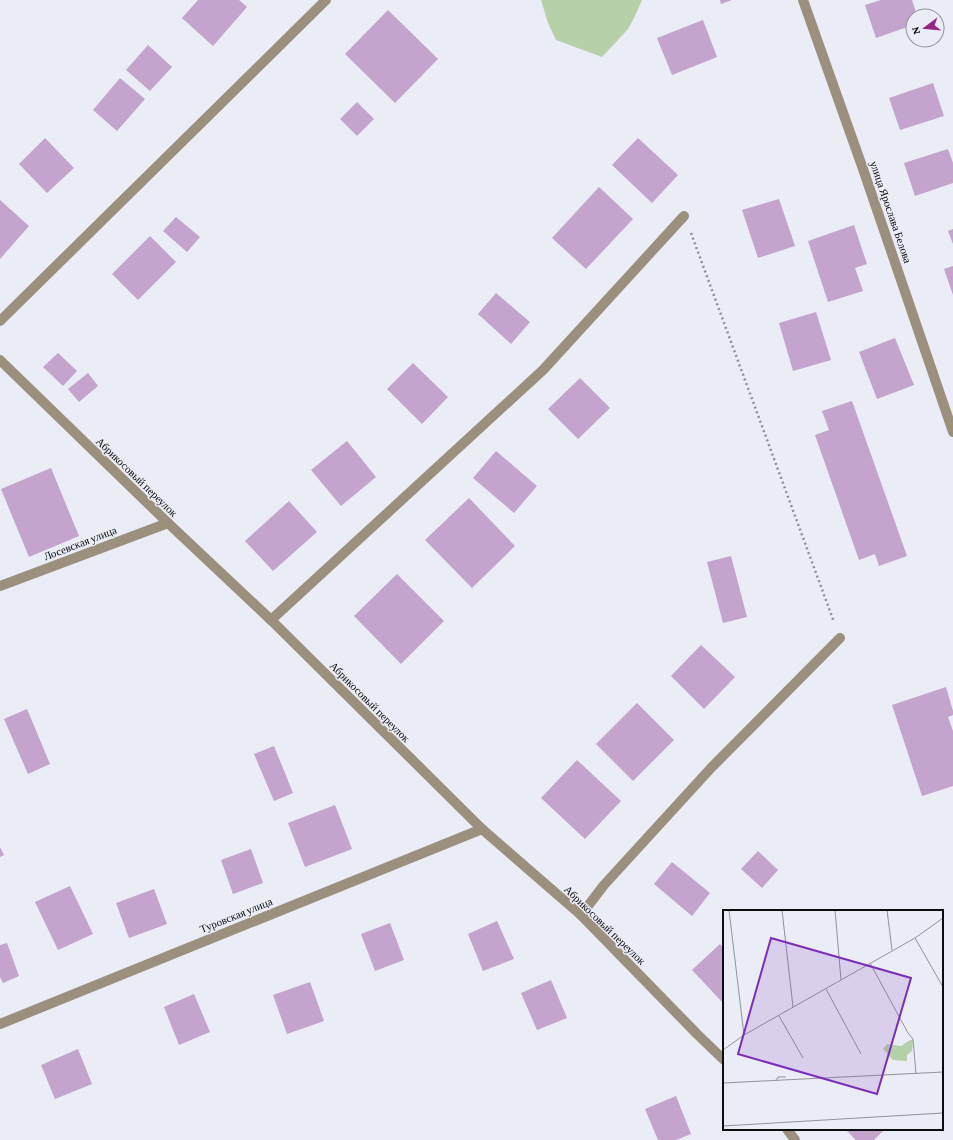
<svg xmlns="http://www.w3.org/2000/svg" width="953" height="1140" viewBox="0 0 953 1140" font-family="'Crimson Pro',serif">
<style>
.green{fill:#b6d0a9}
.building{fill:#c4a3cc}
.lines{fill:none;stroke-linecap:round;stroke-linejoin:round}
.path{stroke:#8e8f96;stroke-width:2.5;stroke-dasharray:2 3;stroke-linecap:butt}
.minor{stroke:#9a907d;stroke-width:10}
.labels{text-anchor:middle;stroke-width:3;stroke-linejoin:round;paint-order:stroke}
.street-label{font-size:11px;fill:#0c0c0f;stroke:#eaecf6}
.inset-road{fill:none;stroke:#91929a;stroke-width:1}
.view{fill:#7b2cbf;fill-opacity:0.15;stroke:#7b2cbf;stroke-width:2}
.inset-edge{fill:none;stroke:#0c0c0f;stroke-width:2}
</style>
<rect width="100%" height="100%" fill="#eaecf6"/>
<polygon class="green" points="541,0 642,0 634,18 628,29 602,57 556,40 548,23"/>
<g class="building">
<polygon points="198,0 239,0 247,7 213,46 182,18"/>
<polygon points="720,0 732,0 721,4"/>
<polygon points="881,0 912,0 917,16 913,16 913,25 876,38 865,5"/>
<polygon points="388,10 438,59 395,103 345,54"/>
<polygon points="703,20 717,57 672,75 657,38"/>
<polygon points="148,45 172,67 150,91 126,70"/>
<polygon points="120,78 145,99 117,131 93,110"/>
<polygon points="933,83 944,116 900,130 889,98"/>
<polygon points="357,102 374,119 357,136 340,119"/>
<polygon points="45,138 74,168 47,193 19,164"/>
<polygon points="638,138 678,175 652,203 612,165"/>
<polygon points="948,149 953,163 953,183 915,196 904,163"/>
<polygon points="599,187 633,219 586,269 552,238"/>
<polygon points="779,199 795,246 758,258 742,210"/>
<polygon points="0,200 29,226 0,259"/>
<polygon points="176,217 200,237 187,252 163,231"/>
<polygon points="854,225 867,264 855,268 863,291 828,302 808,241"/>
<polygon points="953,229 953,244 948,231"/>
<polygon points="150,236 176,262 138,300 112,274"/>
<polygon points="953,266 953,295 944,269"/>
<polygon points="496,293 530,322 511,344 478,314"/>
<polygon points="816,312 831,360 793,371 779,323"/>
<polygon points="895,338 914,385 877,399 859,352"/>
<polygon points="58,353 77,371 63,386 43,367"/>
<polygon points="413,363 448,397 422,424 387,389"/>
<polygon points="88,373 98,386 79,402 68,389"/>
<polygon points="580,378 610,408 578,439 548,409"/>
<polygon points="852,401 907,556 879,566 875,554 859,560 815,435 829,430 822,411"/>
<polygon points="347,441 376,477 341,506 311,470"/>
<polygon points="496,451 537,486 514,513 473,478"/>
<polygon points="51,468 79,536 29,557 1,489"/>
<polygon points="469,498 515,546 472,588 425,540"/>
<polygon points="289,501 317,532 273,571 245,541"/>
<polygon points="731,556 747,617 723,623 707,562"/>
<polygon points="397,574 444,621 401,664 354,616"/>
<polygon points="701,645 735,677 704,709 671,676"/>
<polygon points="946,687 953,711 953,715 948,717 953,731 953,786 922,796 892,705"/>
<polygon points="637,703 674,740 633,781 596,744"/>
<polygon points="27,709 50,764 28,774 4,719"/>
<polygon points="274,746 293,793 274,801 254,754"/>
<polygon points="577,760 621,801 585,839 541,798"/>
<polygon points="335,805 352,849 305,867 288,823"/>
<polygon points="0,847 4,855 0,857"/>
<polygon points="251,849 263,883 233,894 221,860"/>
<polygon points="758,851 778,870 762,888 741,869"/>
<polygon points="672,862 710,893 692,916 654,884"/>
<polygon points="70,886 93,934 58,950 35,902"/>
<polygon points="154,889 167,924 129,938 116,903"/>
<polygon points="497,921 514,959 483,971 468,934"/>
<polygon points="390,923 404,960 375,971 361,934"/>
<polygon points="7,943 19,976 3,983 0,977 0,945"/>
<polygon points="720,944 724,949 724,1004 692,970"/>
<polygon points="551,980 567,1018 537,1030 521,993"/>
<polygon points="310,982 324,1021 287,1034 273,995"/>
<polygon points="194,994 210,1032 179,1045 164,1007"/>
<polygon points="78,1049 92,1084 55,1099 41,1065"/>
<polygon points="676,1096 691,1134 676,1140 658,1140 645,1109"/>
<polygon points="845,1129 885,1129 874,1140 856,1140"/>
</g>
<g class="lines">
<polyline class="path" points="691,233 834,622"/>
<g class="minor">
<polyline points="803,0 863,169 953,432"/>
<polyline points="0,321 326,0"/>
<polyline points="0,360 168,523 271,620 482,829 581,915 697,1034 724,1060"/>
<polyline points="0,586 168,523"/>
<polyline points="271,620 543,370 684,216"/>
<polyline points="581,915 604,885 711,768 840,638"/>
<polyline points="0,1024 482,829"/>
<polyline points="787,1129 795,1140"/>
</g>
</g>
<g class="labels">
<g class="street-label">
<text transform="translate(891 212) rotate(71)" y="4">улица Ярослава Белова</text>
<text transform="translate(137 477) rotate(44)" y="4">Абрикосовый переулок</text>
<text transform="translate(80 543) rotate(-21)" y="4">Лосевская улица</text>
<text transform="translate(370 702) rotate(45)" y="4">Абрикосовый переулок</text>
<text transform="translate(236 915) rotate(-22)" y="4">Туровская улица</text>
<text transform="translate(605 925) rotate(44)" y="4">Абрикосовый переулок</text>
</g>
</g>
<g transform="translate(723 910)">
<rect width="220" height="220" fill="#eaecf6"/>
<path d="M187 130H190L189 141 184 145V151L170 150 160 139 164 134 178 136Z" fill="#b6d0a9"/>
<path class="inset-road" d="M6 0 21 125M59 0 70 97M112 0 118 70M164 0 169 40M192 28 220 77M147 53 185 123 190 129 193 164M103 79 138 144M56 106 80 148M0 140 21 125 192 28 220 8M53 171 55 167H63M0 173 220 162M0 216 220 203"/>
<path class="view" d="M48 28 188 68 154 184 15 144Z"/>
<rect width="220" height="220" class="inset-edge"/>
</g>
<g transform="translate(925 28) rotate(254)"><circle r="19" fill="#eaecf6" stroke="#91929a"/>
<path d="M0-3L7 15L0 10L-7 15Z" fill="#972786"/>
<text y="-6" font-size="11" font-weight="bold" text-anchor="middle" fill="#0c0c0f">N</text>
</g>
</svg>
